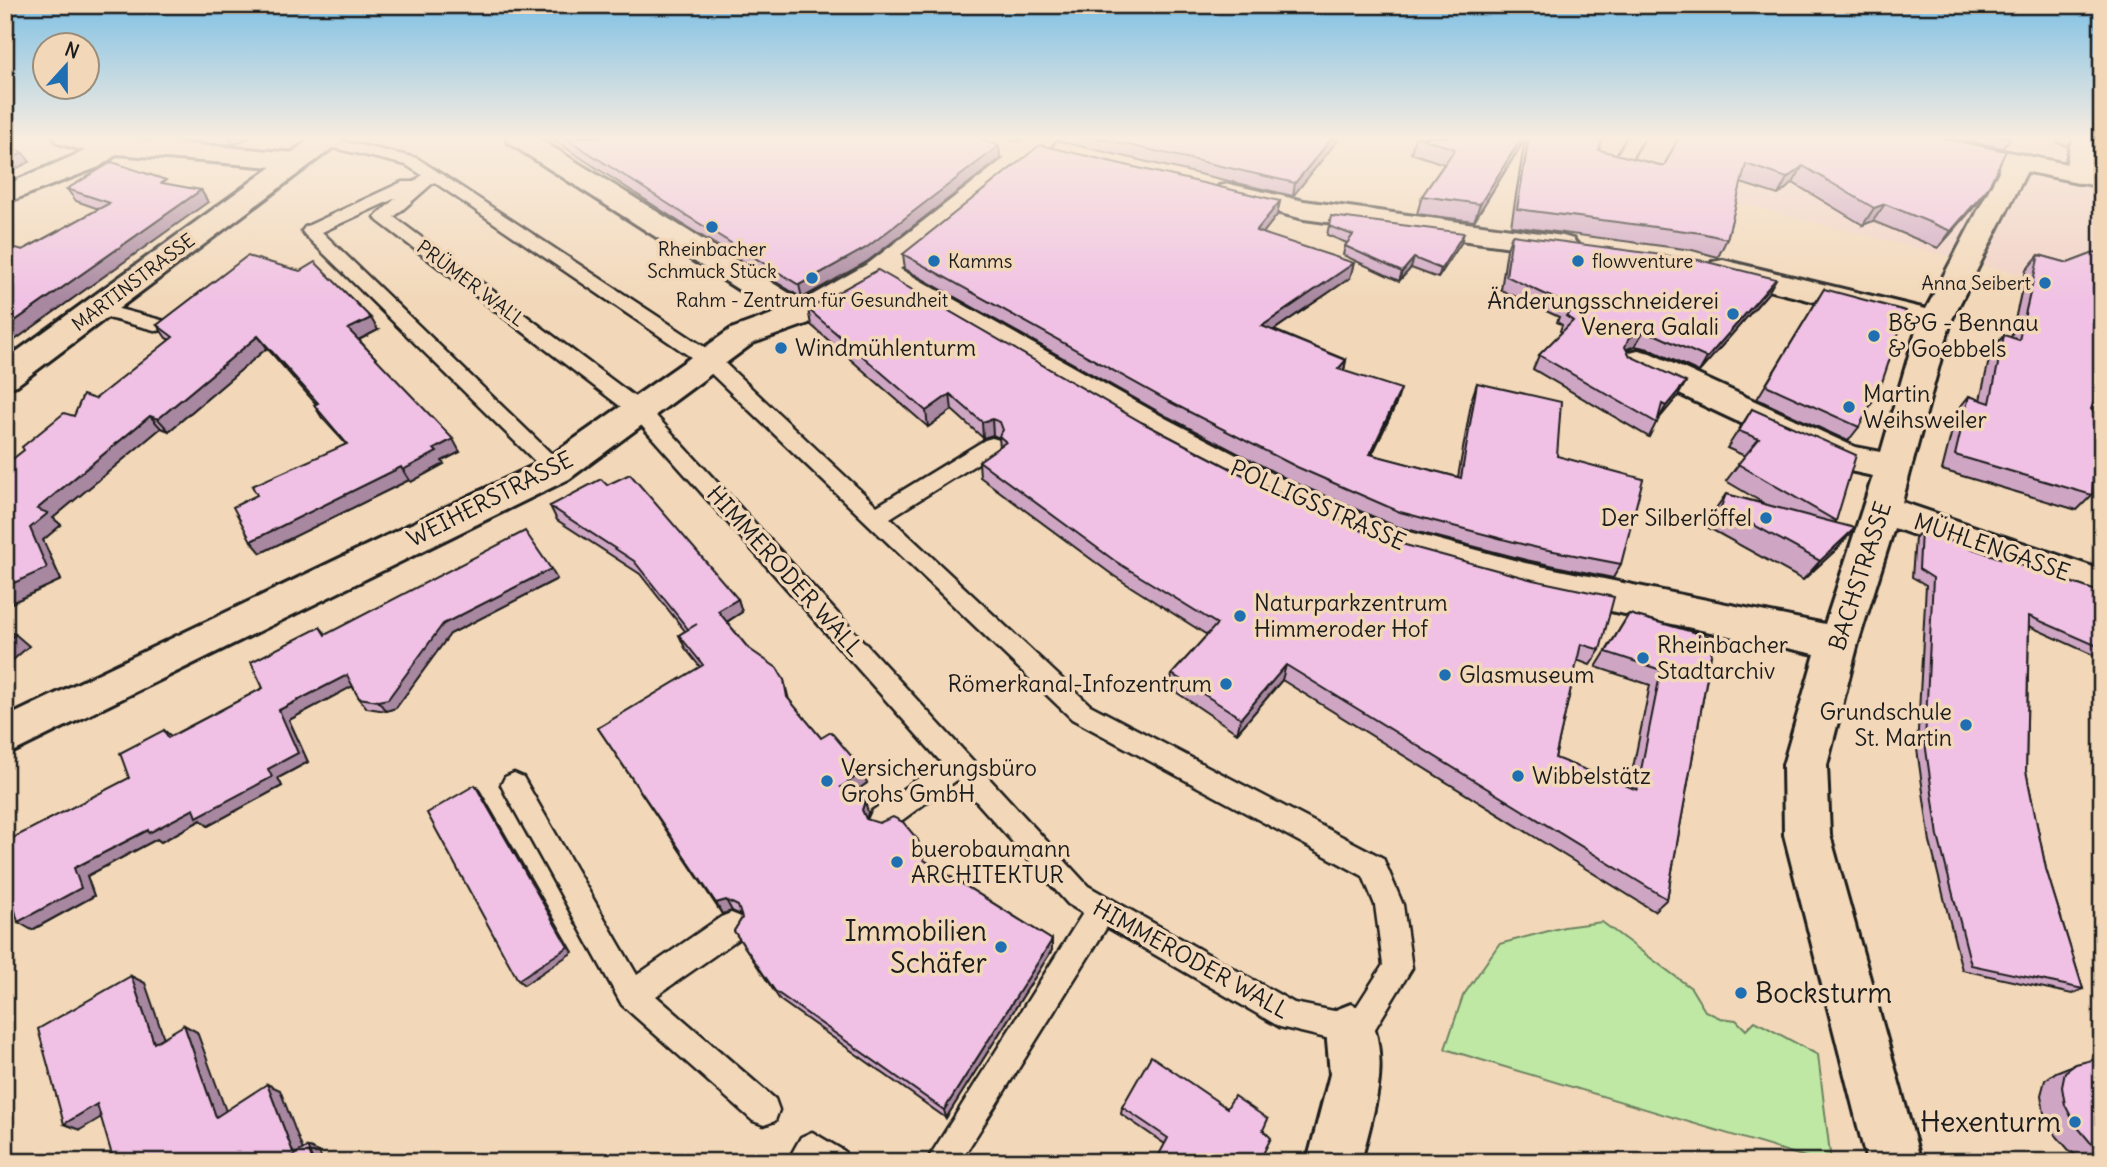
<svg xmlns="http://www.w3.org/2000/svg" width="2107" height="1167" viewBox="0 0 2107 1167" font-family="Delius,sans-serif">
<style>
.built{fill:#f1d1c6}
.green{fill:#bee8a4;stroke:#6d8260;stroke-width:2}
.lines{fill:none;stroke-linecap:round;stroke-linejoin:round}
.lane-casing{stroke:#1c1c1c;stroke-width:5}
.street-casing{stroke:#1c1c1c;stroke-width:6}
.secondary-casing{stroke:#1c1c1c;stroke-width:6}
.lane{fill:#f2d8b9;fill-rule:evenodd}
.street{fill:#f2d8b9;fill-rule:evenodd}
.secondary{fill:#f2d8b9;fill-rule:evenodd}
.wall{fill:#cea6c4;stroke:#1c1c1c;stroke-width:2}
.shaded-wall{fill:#a887a0;stroke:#1c1c1c;stroke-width:2}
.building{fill:#f0c1e4;stroke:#1c1c1c;stroke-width:2}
.poi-dot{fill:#1f6fb2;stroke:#f2d8b9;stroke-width:2.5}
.labels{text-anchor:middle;stroke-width:7;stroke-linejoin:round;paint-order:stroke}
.far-poi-label{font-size:19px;fill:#1c1c1c;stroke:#f2d8b9}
.far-street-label{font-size:19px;fill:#1c1c1c;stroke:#f2d8b9}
.poi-label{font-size:23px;fill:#1c1c1c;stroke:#f2d8b9;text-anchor:start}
.street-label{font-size:23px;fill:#1c1c1c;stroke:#f2d8b9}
.near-poi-label{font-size:28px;fill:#1c1c1c;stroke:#f2d8b9;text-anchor:end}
</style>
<rect width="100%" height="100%" fill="#f2d8b9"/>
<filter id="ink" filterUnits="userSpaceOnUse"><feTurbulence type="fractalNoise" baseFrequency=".0143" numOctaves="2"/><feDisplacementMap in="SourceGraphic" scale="14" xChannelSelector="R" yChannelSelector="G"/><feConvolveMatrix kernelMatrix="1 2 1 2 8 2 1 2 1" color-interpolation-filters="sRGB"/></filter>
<g filter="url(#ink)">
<g class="built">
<polygon points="1477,137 1919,137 2069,169 2077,137 2102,137 2102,295"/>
<polygon points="1928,137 1976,137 2011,147 2018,142 2033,146 2040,137 2070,147 2062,166"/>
</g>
<polygon class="green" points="1602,922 1691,988 1705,1011 1720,1018 1736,1020 1746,1030 1755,1021 1818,1055 1831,1162 1822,1162 1445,1049 1463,996 1499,944 1564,927"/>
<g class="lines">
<defs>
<g id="lane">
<path d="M324 137 417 158 715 354 877 506 985 440 992 438 999 440 1002 445 999 450 890 518 1090 705 1383 858 1403 905 1412 968 1373 1032 1351 1044 1280 1027 1107 927 960 1162H926L1083 913 1068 904 957 780 890 829 881 832 872 829 868 820 872 811 941 762 633 416 378 221 375 217 396 198 322 232 563 465 566 470 563 475 556 478 549 475 305 235 302 231 305 227 402 182H414L422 175 406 165 317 144 315 141 317 138ZM434 182 701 364 1072 719 1363 876 1375 905 1383 965 1353 1012 1349 1014 1294 1003 1088 886 647 406 394 217Z"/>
<polygon points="1628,137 1644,137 1629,162 1617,162 1615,159"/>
<polygon points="96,303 165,321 167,325 165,329 158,331 89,313 87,309 89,305"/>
<polygon points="514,773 523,777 637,975 721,917 731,913 741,917 745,927 741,937 656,996 775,1099 779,1110 775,1121 764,1125 753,1121 622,1005 505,793 501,785 505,777"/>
<polygon points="812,1132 844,1151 849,1162 787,1162 801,1137"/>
</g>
<g id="street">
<polygon points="54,137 101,137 296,153 306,155 310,161 306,167 296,169 117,154 99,167 5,203 5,185 85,151 58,143"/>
<path d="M505 137H536L802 301 869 263 1005 158 967 143 963 137C974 137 987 135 998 137 1010 139 1018 147 1030 137H1058L1036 161 900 269 1167 419 1292 484 1394 528 1525 563 1825 624 1873 476 1836 468 1626 369 1622 361 1626 353 1638 350 1650 353 1855 447 1881 452 1917 327 1712 276 1708 269 1712 262 1723 260 1926 309 1999 171 1998 162 2002 156 2012 154 2022 156 2027 171 1951 321 1902 502 2102 570V600L1894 528 1858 643 1827 765 1830 835 1921 1162H1867L1784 835 1783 765 1815 654 1525 593 1372 550 1266 502 1143 437 880 283 812 322 753 343 569 479 5 756V718L543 461 731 329 775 313 509 143Z"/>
<polygon points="2072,137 2098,137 2092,175 2088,181 2078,183 2068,181 2064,175"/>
<polygon points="1229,184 1304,201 1563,236 1573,239 1578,245 1573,251 1563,254 1304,219 1219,198 1215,192 1219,186"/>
<path d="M1351 1004 1369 1011C1391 1066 1374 1108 1361 1162H1307L1330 1074 1326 1029 1333 1011Z"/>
</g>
<g id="secondary">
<polygon points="313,137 343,137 339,143 17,385 5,388 5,360"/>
<polygon points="1884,137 1934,137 2102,171 2102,187 1897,145 1888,143"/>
</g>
</defs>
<use href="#lane" class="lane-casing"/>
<use href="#street" class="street-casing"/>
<use href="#secondary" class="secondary-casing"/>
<use href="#lane" class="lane"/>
<use href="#street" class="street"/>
<use href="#secondary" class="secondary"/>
</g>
<g class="wall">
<polygon points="187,137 250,137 234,145 190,142"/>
<polygon points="549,137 976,137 999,146 1000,159 868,261 802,298 687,227"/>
<polygon points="1006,137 1025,137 1018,139"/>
<polygon points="1058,137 1340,137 1293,196 1058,141"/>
<polygon points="1415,137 1602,137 1599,150 1664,166 1679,137 1988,188 1976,205 1938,248 1873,221 1863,225 1793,183 1778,195 1741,183 1727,239 1718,257 1692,250 1511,226 1525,139 1474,221 1417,214 1422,196 1444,164 1411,153"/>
<polygon points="1945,137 2011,137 2003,148"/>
<polygon points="2057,137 2075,137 2067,146 2056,142"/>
<polygon points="2100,137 2102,137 2102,163 2097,161"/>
<polygon points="169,185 208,202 23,250 99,209 76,201 67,189"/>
<polygon points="1280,201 1277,215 1263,233 1350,278 1274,330 1346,360 1344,371 1396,404 1372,455 1458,477 1472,398 1477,383 1557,456 1621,564 1613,578 1526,560 1395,526 1293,482 1168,417 905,269 903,254"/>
<polygon points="1331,216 1461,243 1438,278 1411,268 1399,281 1343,255 1345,246 1347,243 1327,235"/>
<polygon points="1512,235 1768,293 1699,372 1649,349 1635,346 1626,349 1630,356 1678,396 1658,419 1649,437 1533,369 1539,355 1562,332 1560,331 1562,325 1557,322 1559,317 1501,290 1507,249"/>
<polygon points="2102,250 2102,484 2093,481 2092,495 2077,510 1942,470 1957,411 1969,396 1980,400 1991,351 2004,335 2011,338 2026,270 2039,255 2068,263"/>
<polygon points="1824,289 1859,427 1848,441 1757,399"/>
<polygon points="808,309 1143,423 1268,488 1600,650 1590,665 1577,660 1555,758 1629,787 1650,685 1596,667 1629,614 1714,638 1667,899 1654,911 1282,680 1237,733 1170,688 1172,674 1207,635 1114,576 980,477 979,461 1000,447 999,438 993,435 983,438 952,410 928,427 811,325"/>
<polygon points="157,325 378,330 359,340 460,452 442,461 444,464 411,482 409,480 261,553 257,495 346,444 322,418 314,405 316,404 267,348 169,431 161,428 53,518 61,525 43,540 61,580 5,606 74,416 170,340 166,338"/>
<polygon points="1752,409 1836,521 1835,523 1838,548 1803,580 1707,527 1712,514 1726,494 1765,504 1726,481 1745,456 1727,448"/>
<polygon points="607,485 738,599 742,612 727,622 748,648 784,680 789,700 821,738 867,783 852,794 868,812 866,819 924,860 1052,940 1052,950 946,1118 780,1000 734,931 742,918 741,915 732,911 722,914 598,728 700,667 685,648 679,635 685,631 640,574 557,520 550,506"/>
<polygon points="1921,531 2102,593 2102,659 2029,626 2026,771 2046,869 2083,989 2072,994 1962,970 1930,842 1917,749 1926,585 1912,577 1915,538"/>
<polygon points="557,579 450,634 396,708 386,711 367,708 359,698 352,686 289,720 308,762 278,778 282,786 208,826 201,820 161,842 157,839 87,876 94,896 32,930 129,778 164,730 171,736 263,688 320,627 326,634"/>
<polygon points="2102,1062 2102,1162 2084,1162 2068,1149 2053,1132 2044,1113 2041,1095 2045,1080 2056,1072 2076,1064"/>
<polygon points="1122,1107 1227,1108 1165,1144 1121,1114"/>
</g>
<g class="shaded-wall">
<polygon points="228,137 250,137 234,145"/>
<polygon points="1333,137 1340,137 1293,196 1295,183"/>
<polygon points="1522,137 1526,137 1525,139 1474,221 1480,204"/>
<polygon points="999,146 1000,159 868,261 802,298 799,285"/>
<polygon points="23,153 30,162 5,174 5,161"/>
<polygon points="1803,166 1793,183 1778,195 1787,178"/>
<polygon points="1988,188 1976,205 1938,248 1951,231"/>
<polygon points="201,190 208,202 5,347 5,328"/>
<polygon points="1280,201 1277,215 1253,246 1256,231"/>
<polygon points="1885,204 1873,221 1863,225 1874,208"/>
<polygon points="1464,233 1461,243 1438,278 1441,269"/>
<polygon points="1414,258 1411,268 1399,281 1402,272"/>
<polygon points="1354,263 1350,278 1259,340 1262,326"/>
<polygon points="1776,279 1768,293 1699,372 1707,358"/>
<polygon points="371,318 378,330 356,341 348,329"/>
<polygon points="1643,332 1635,346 1622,351 1629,337"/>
<polygon points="258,336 267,348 169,431 158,419"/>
<polygon points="1346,360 1343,375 1338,369"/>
<polygon points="1686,382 1678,396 1658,420 1666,406"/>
<polygon points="1401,389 1396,404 1365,468 1370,454"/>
<polygon points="950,394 952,410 928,427 926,411"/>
<polygon points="2102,399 2102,401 2090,413 2094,402"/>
<polygon points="150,416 161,428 53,518 61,525 43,540 61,580 5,606 5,587 30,528 37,509"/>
<polygon points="992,419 993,435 983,438 982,422"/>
<polygon points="453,439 460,452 442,461 444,464 411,482 403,470 434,449"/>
<polygon points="401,467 409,480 261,553 251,541"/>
<polygon points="1855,528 1838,548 1803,580 1820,561"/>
<polygon points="551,569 557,579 450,634 396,708 386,711 378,701 443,624"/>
<polygon points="738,599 742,612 723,624 718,611"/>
<polygon points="15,634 29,646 5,667 5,643"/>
<polygon points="1286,665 1282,680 1237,733 1241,718"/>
<polygon points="347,675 355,685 289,720 308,762 278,778 282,786 208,826 201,820 161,842 157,839 87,876 94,896 32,930 18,922 74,868 148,830 268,769 279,710"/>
<polygon points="864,771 867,783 845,799 841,787"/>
<polygon points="475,785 480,791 573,952 524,985 518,980"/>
<polygon points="865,801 868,812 866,821 862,810"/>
<polygon points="726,900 732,911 722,914 716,903"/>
<polygon points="1052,940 1052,950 946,1118 944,1110"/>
<polygon points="131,976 145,983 168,1050 154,1043"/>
<polygon points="184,1025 197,1032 230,1122 216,1117"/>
<polygon points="267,1084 280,1090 307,1161 294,1155"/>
<polygon points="97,1104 113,1110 80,1130 64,1124"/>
<polygon points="307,1147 319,1152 323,1162 313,1162"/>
</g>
<g class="building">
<polygon points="564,137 976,137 999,146 866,248 799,285 684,214"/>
<polygon points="1094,137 1333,137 1295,183"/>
<polygon points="1418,137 1522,137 1480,204 1422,196 1455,149"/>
<polygon points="1529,137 1602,137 1599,150 1664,166 1679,137 1936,137 2006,151 1988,188 1951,231 1885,204 1874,208 1803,166 1787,178 1746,164 1727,239 1701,233 1517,209"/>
<polygon points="5,144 23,153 5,161"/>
<polygon points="1040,145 1280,201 1256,231 1354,263 1262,326 1346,360 1338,369 1401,389 1370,454 1461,478 1477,383 1561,402 1557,456 1643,479 1621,564 1533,547 1400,512 1297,467 1170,402 903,254"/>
<polygon points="112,162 166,180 162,183 201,190 5,328 5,245 23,250 110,203 67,189"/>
<polygon points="1331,216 1464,233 1441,269 1414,258 1402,272 1345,246 1353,235 1329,226"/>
<polygon points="1512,235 1699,260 1776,279 1707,358 1656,335 1643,332 1629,337 1625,347 1630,356 1686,382 1666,406 1662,404 1657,423 1539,355 1573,321 1566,316 1570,312 1563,308 1566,304 1506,276"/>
<polygon points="2102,250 2102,399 2094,402 2091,409 2095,414 2102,416 2102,464 2094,461 2092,495 1955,455 1969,396 1990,403 2004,335 2019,340 2039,255 2068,263"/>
<polygon points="247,256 300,271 315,262 371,318 348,329 453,439 434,449 437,452 403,470 401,467 251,541 233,507 257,495 252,486 347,444 314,405 318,403 258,336 158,419 150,416 37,509 48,513 30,528 47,568 5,587 5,465 24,450 22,447 64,413 74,416 83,395 95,399 173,337 157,325"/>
<polygon points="878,270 1143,423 1268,488 1376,537 1533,580 1614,597 1600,650 1581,644 1555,758 1637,790 1661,670 1606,652 1629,614 1714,638 1667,899 1286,665 1241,718 1172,674 1217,624 1115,561 979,461 1006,442 999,436 1003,430 1000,422 992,419 982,422 950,394 926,411 808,309"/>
<polygon points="1824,289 1906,311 1881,385 1859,427 1766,385"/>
<polygon points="1752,409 1856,455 1836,521 1738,464 1759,439 1739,431"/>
<polygon points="630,474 738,599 718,611 748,648 777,668 784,680 787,697 821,738 831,732 864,771 841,787 865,801 862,810 866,819 879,823 893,817 903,822 918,840 924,860 1052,940 944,1110 775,991 734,931 742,918 738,906 726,900 716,903 598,728 703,665 679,635 697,624 688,629 634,561 550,506 601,479 607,485"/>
<polygon points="1726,494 1855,528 1820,561 1721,507"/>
<polygon points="525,531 551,569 443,624 388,699 378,701 359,698 347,675 279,710 298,753 268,769 272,777 197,817 194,809 149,833 148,830 74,868 81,888 18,922 5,872 5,842 129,778 120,753 164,730 168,738 263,688 251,662 320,627 325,635"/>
<polygon points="1921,531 2102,593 2102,648 2029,616 2026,771 2046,869 2083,989 1971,965 1938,836 1925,742 1933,578 1919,569"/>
<polygon points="5,631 15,634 5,643"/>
<polygon points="475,785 568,947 518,980 427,813"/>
<polygon points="131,976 154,1043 184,1025 216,1117 267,1084 294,1155 307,1147 313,1162 114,1162 97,1104 64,1124 38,1029"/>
<polygon points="1151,1056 1227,1108 1234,1096 1268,1119 1263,1130 1271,1138 1259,1162 1155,1162 1168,1138 1122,1107"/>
<polygon points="2092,1060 2102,1062 2102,1151 2090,1142 2075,1124 2065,1105 2062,1087 2065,1072 2076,1064"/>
</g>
</g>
<linearGradient id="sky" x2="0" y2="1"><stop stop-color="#80c1e5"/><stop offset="0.46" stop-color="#f9ede0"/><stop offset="1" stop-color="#f9ede0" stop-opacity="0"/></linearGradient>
<rect width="2107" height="300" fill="url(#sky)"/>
<g class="poi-dot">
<circle cx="712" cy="227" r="7"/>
<circle cx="934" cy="261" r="7"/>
<circle cx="1578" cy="261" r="7"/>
<circle cx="812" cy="278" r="7"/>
<circle cx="2045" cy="283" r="7"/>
<circle cx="1733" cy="314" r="7"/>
<circle cx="1874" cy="336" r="7"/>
<circle cx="781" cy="348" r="7"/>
<circle cx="1849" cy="407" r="7"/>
<circle cx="1766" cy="518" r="7"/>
<circle cx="1240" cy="616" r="7"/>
<circle cx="1643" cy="658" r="7"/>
<circle cx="1445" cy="675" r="7"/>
<circle cx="1226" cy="684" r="7"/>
<circle cx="1966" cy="725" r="7"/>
<circle cx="1518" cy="776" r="7"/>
<circle cx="827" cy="781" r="7"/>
<circle cx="897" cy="862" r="7"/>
<circle cx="1001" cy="947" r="7"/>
<circle cx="1741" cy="993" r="7"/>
<circle cx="2075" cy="1122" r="7"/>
</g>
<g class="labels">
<g class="far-poi-label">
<text x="712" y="256">Rheinbacher<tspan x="712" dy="22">Schmuck Stück</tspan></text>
<text x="948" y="268" text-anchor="start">Kamms</text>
<text x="1592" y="268" text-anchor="start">flowventure</text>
<text x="2031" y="290" text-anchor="end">Anna Seibert</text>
<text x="812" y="307">Rahm - Zentrum für Gesundheit</text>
</g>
<g class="far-street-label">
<text transform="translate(133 282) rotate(-37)" y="7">MARTINSTRASSE</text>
<text transform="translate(471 283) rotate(37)" y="7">PRÜMER WALL</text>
</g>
<g class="poi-label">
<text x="1719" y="309" text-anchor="end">Änderungsschneiderei<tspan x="1719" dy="26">Venera Galali</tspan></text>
<text x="1888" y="331">B&amp;G - Bennau<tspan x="1888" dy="26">&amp; Goebbels</tspan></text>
<text x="795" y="356">Windmühlenturm</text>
<text x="1863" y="402">Martin<tspan x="1863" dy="26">Weihsweiler</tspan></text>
<text x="1752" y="526" text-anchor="end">Der Silberlöffel</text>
<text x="1254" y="611">Naturparkzentrum<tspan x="1254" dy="26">Himmeroder Hof</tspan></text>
<text x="1657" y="653">Rheinbacher<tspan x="1657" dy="26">Stadtarchiv</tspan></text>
<text x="1459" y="683">Glasmuseum</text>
<text x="1212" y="692" text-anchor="end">Römerkanal-Infozentrum</text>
<text x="1952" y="720" text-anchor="end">Grundschule<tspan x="1952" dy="26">St. Martin</tspan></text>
<text x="841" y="776">Versicherungsbüro<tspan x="841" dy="26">Grohs GmbH</tspan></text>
<text x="1532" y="784">Wibbelstätz</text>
<text x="911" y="857">buerobaumann<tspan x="911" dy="26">ARCHITEKTUR</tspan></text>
</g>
<g class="street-label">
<text transform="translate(490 499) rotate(-27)" y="8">WEIHERSTRASSE</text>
<text transform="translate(1318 505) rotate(24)" y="8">POLLIGSSTRASSE</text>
<text transform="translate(1992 547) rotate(19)" y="8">MÜHLENGASSE</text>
<text transform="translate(785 571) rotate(48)" y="8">HIMMERODER WALL</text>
<text transform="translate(1860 576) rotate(-72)" y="8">BACHSTRASSE</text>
<text transform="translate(1191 959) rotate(29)" y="8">HIMMERODER WALL</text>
</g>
<g class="near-poi-label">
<text x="987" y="941">Immobilien<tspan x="987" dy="32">Schäfer</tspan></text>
<text x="1755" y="1003" text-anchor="start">Bocksturm</text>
<text x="2061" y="1132">Hexenturm</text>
</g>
</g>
<rect width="2107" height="1167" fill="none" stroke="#f2d8b9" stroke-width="28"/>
<rect x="14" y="14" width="2079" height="1139" fill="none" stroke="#1c1c1c" stroke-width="2.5" filter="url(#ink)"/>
<g transform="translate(66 66) rotate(21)"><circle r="33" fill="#f2d8b9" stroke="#9c8d7a" stroke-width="2"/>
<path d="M0-5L12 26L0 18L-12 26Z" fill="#1f6fb2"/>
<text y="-10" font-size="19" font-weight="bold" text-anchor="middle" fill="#1c1c1c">N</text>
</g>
</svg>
